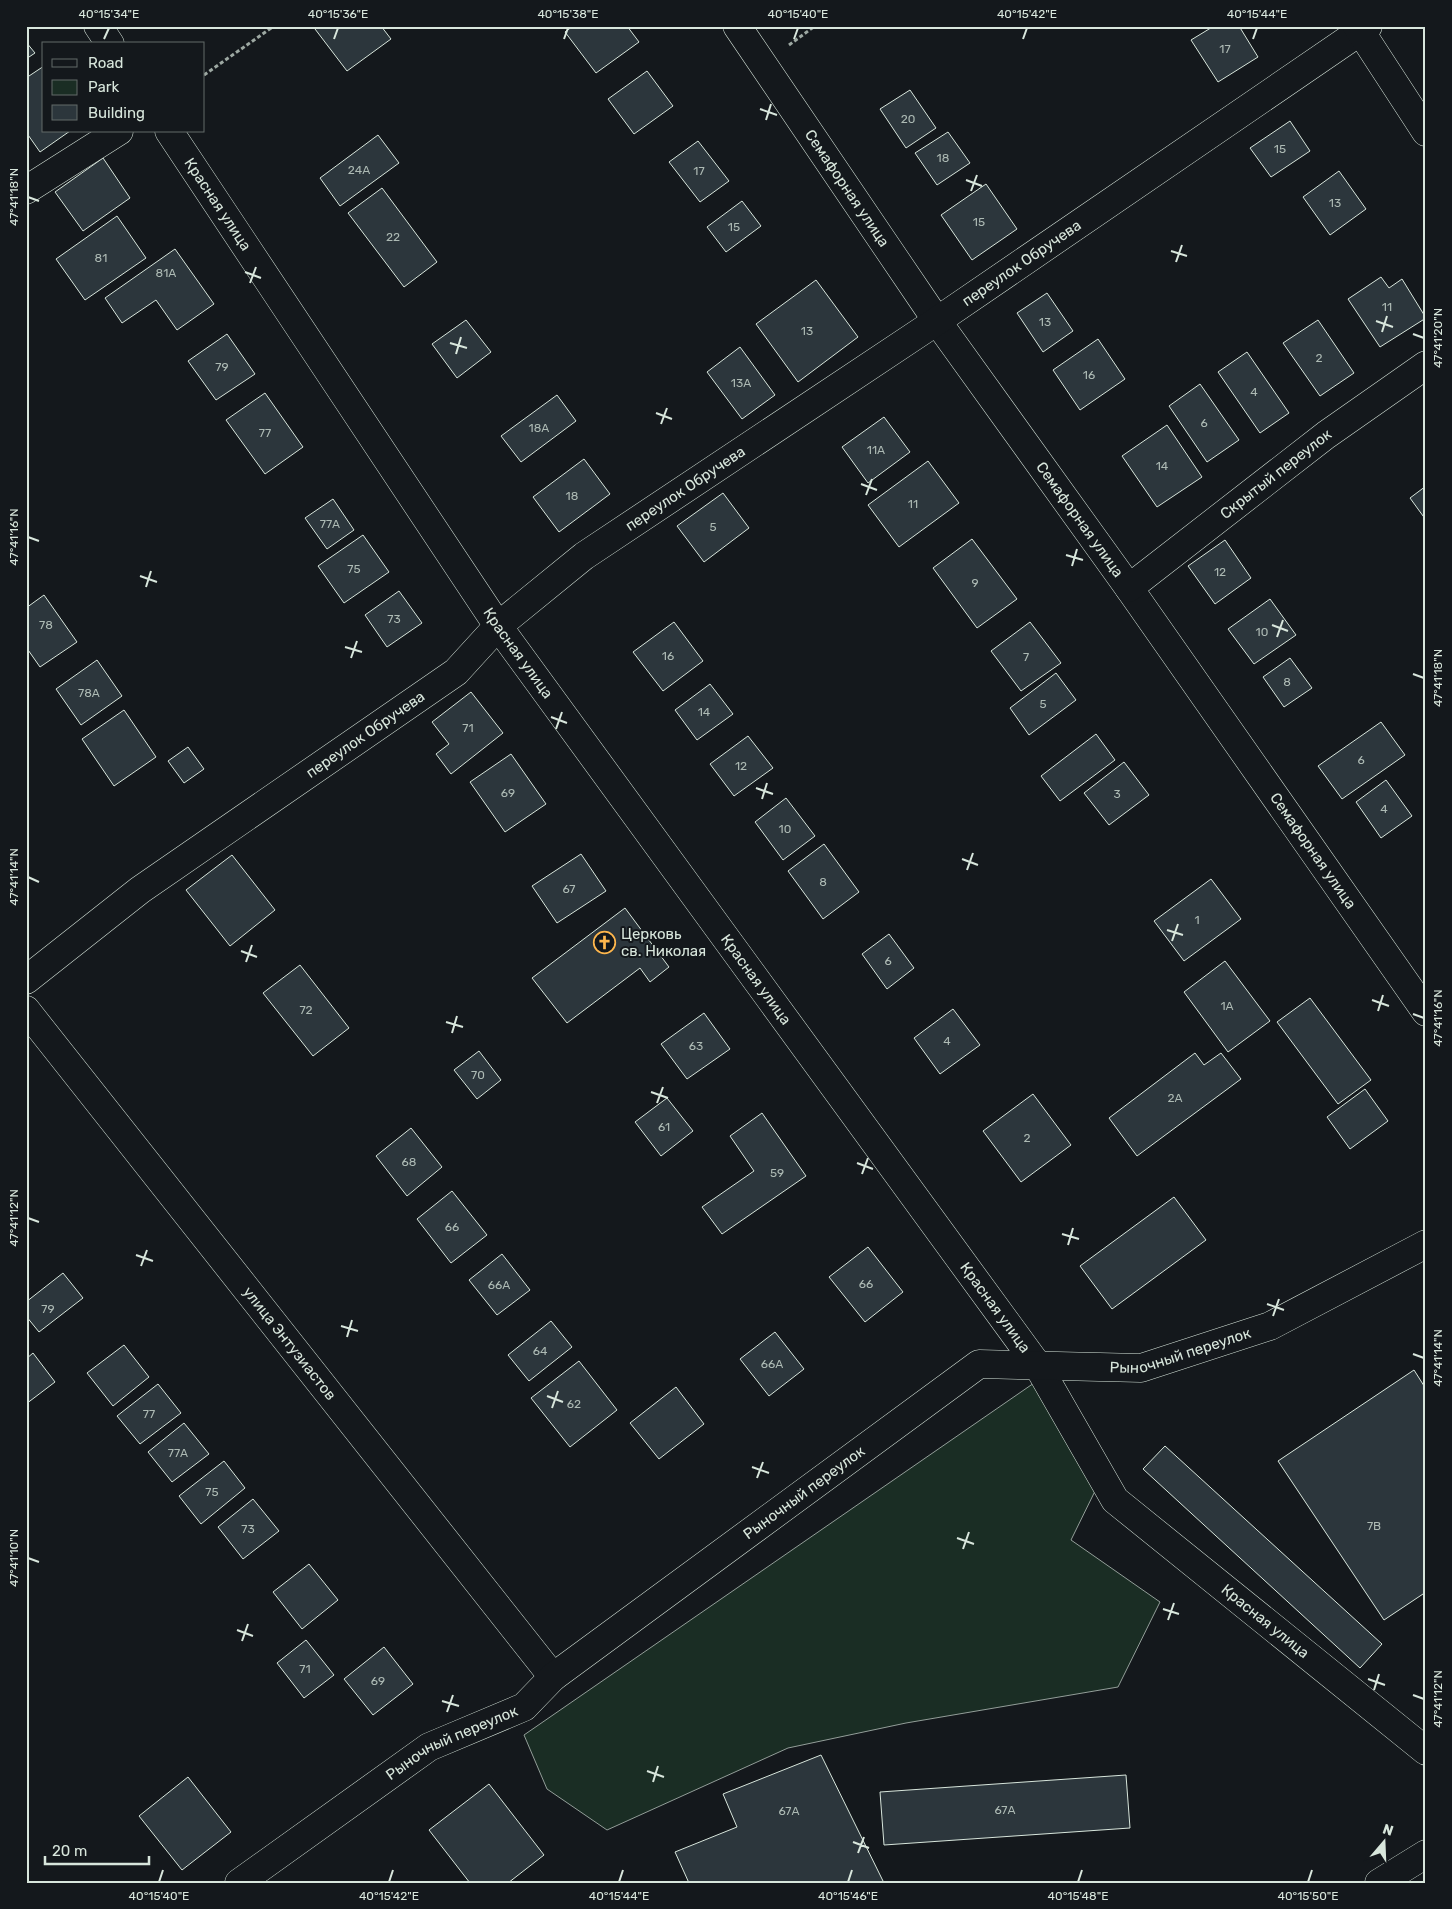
<svg xmlns="http://www.w3.org/2000/svg" width="1452" height="1909" viewBox="0 0 1452 1909" font-family="Rubik,sans-serif">
<style>
.green{fill:#1a2d24;stroke:#939e99}
.building{fill:#2c363c;stroke:#d8e6dc}
.lines{fill:none;stroke-linecap:round;stroke-linejoin:round}
.minor-casing{stroke:#d8e6dc;stroke-width:29}
.major-casing{stroke:#d8e6dc;stroke-width:29}
.path{stroke:#9da8a2;stroke-width:3;stroke-dasharray:4 2.5;stroke-linecap:butt}
.minor{stroke:#14181c;stroke-width:28}
.major{stroke:#14181c;stroke-width:28}
.ticks{fill:none;stroke:#d8e6dc;stroke-width:2}
.labels{text-anchor:middle;stroke-width:4;stroke-linejoin:round;paint-order:stroke}
.number-label{font-size:12px;fill:#adbab4}
.street-label{font-size:15px;fill:#d8e6dc;stroke:#14181c}
.poi-label{font-size:15px;fill:#d8e6dc;stroke:#14181c;text-anchor:start}
.neatline{fill:none;stroke:#d8e6dc;stroke-width:2}
.ticks-label{font-size:12px;text-anchor:middle;fill:#d8e6dc}
</style>
<rect width="100%" height="100%" fill="#14181c"/>
<polygon class="green" points="1034,1383 1099,1483 1071,1540 1160,1602 1118,1687 906,1723 788,1748 607,1830 547,1789 524,1735"/>
<g class="building">
<polygon points="319,26 381,26 391,39 347,71 315,29"/>
<polygon points="573,26 627,26 639,42 596,73 565,32"/>
<polygon points="1214,26 1239,26 1258,57 1218,82 1191,40"/>
<polygon points="26,42 35,53 26,59"/>
<polygon points="44,66 44,131 70,131 40,152 26,132 26,78"/>
<polygon points="647,71 673,106 634,134 608,99"/>
<polygon points="910,90 936,128 906,148 880,109"/>
<polygon points="1290,121 1310,151 1271,177 1250,148"/>
<polygon points="948,132 970,163 937,185 915,153"/>
<polygon points="378,135 399,163 340,206 320,178"/>
<polygon points="698,141 729,181 700,202 669,162"/>
<polygon points="103,158 130,198 83,231 55,192"/>
<polygon points="1339,171 1366,209 1330,235 1303,197"/>
<polygon points="986,184 1017,229 972,260 941,215"/>
<polygon points="382,188 437,262 404,287 348,213"/>
<polygon points="742,201 761,226 726,252 707,227"/>
<polygon points="117,216 146,258 85,300 56,259"/>
<polygon points="175,249 214,304 177,330 156,300 122,323 105,298"/>
<polygon points="1381,277 1389,288 1402,279 1426,318 1380,347 1348,299"/>
<polygon points="816,280 858,337 798,382 756,324"/>
<polygon points="1047,293 1073,331 1043,352 1017,313"/>
<polygon points="466,320 491,352 457,378 432,344"/>
<polygon points="1318,320 1354,373 1320,396 1283,343"/>
<polygon points="227,334 255,374 216,400 188,361"/>
<polygon points="1098,339 1125,379 1080,410 1053,370"/>
<polygon points="740,347 775,395 742,419 707,372"/>
<polygon points="1247,352 1289,413 1260,433 1218,372"/>
<polygon points="1200,384 1239,440 1207,462 1169,406"/>
<polygon points="265,393 303,447 265,474 226,420"/>
<polygon points="557,395 576,421 521,462 501,436"/>
<polygon points="884,417 910,452 868,483 842,447"/>
<polygon points="1167,425 1202,477 1157,507 1122,456"/>
<polygon points="584,459 610,494 559,532 533,497"/>
<polygon points="928,461 959,503 899,547 868,505"/>
<polygon points="1426,486 1426,520 1410,498"/>
<polygon points="723,493 749,528 704,562 677,526"/>
<polygon points="333,499 354,530 327,549 305,518"/>
<polygon points="363,535 389,572 344,603 318,566"/>
<polygon points="972,539 1017,599 977,628 933,568"/>
<polygon points="1225,540 1251,578 1215,604 1188,566"/>
<polygon points="399,591 422,623 387,647 365,615"/>
<polygon points="44,595 77,642 40,667 26,647 26,608"/>
<polygon points="1270,599 1296,635 1254,664 1228,629"/>
<polygon points="674,622 703,661 663,691 633,652"/>
<polygon points="1030,622 1061,663 1021,691 991,651"/>
<polygon points="1290,658 1312,688 1284,707 1263,677"/>
<polygon points="97,660 122,696 81,725 56,689"/>
<polygon points="1056,673 1076,700 1029,735 1010,708"/>
<polygon points="710,684 733,714 697,740 675,710"/>
<polygon points="471,692 503,733 451,774 436,754 449,744 432,722"/>
<polygon points="124,710 156,757 114,786 82,739"/>
<polygon points="1381,722 1405,755 1342,799 1318,766"/>
<polygon points="1096,734 1115,760 1060,801 1041,776"/>
<polygon points="748,736 773,768 734,796 710,764"/>
<polygon points="188,747 204,769 184,783 168,761"/>
<polygon points="511,754 546,804 505,832 470,782"/>
<polygon points="1124,762 1149,795 1109,825 1084,793"/>
<polygon points="1386,780 1412,816 1381,838 1356,802"/>
<polygon points="786,798 815,836 783,860 755,822"/>
<polygon points="824,844 859,892 823,919 788,871"/>
<polygon points="581,854 606,891 557,923 532,886"/>
<polygon points="232,855 275,910 230,946 186,890"/>
<polygon points="1211,879 1241,919 1184,961 1154,921"/>
<polygon points="625,908 669,967 650,982 640,968 567,1023 532,978"/>
<polygon points="889,934 914,968 887,989 862,954"/>
<polygon points="1225,961 1270,1021 1228,1052 1184,992"/>
<polygon points="300,965 349,1028 313,1056 263,993"/>
<polygon points="1310,998 1371,1080 1338,1104 1277,1022"/>
<polygon points="953,1009 980,1045 940,1074 914,1038"/>
<polygon points="704,1013 730,1049 687,1079 661,1044"/>
<polygon points="479,1051 501,1080 477,1099 454,1070"/>
<polygon points="1195,1053 1204,1065 1221,1053 1241,1079 1137,1156 1109,1118"/>
<polygon points="1365,1089 1388,1121 1350,1149 1327,1117"/>
<polygon points="1033,1094 1071,1145 1021,1182 983,1131"/>
<polygon points="667,1098 693,1131 661,1156 635,1122"/>
<polygon points="762,1113 806,1176 722,1234 702,1207 754,1171 730,1136"/>
<polygon points="411,1128 442,1167 407,1196 376,1156"/>
<polygon points="452,1191 487,1235 451,1263 417,1219"/>
<polygon points="1174,1197 1206,1240 1112,1309 1080,1266"/>
<polygon points="868,1247 903,1292 865,1322 829,1277"/>
<polygon points="502,1254 530,1290 497,1315 469,1280"/>
<polygon points="63,1273 83,1298 39,1332 26,1316 26,1302"/>
<polygon points="551,1321 572,1347 529,1381 508,1355"/>
<polygon points="775,1332 804,1369 769,1396 740,1359"/>
<polygon points="124,1345 149,1377 113,1406 87,1373"/>
<polygon points="33,1353 55,1382 26,1404 26,1359"/>
<polygon points="579,1361 617,1410 570,1447 531,1398"/>
<polygon points="1414,1370 1426,1389 1426,1592 1384,1620 1278,1461"/>
<polygon points="158,1384 181,1413 140,1444 117,1416"/>
<polygon points="676,1387 704,1424 659,1459 630,1423"/>
<polygon points="184,1423 209,1454 172,1482 148,1452"/>
<polygon points="1165,1446 1382,1644 1360,1668 1143,1469"/>
<polygon points="224,1461 245,1488 201,1524 179,1496"/>
<polygon points="253,1499 279,1531 243,1559 218,1527"/>
<polygon points="309,1564 338,1600 302,1629 273,1592"/>
<polygon points="306,1640 334,1675 304,1698 277,1663"/>
<polygon points="384,1647 413,1684 373,1715 344,1679"/>
<polygon points="821,1755 884,1883 689,1883 675,1852 737,1827 723,1794"/>
<polygon points="1126,1775 1130,1828 884,1845 880,1792"/>
<polygon points="188,1777 231,1832 182,1870 139,1816"/>
<polygon points="489,1784 544,1855 508,1883 470,1883 429,1830"/>
</g>
<g class="lines">
<defs>
<g id="minor">
<polyline points="98,26 110,44"/>
<path id="s1" d="M737 26 937 321 1129 588 1426 1012"/>
<path id="s2" d="M169 131 498 626 1038 1366 1115 1500 1426 1751"/>
<polyline points="26,190 119,131"/>
<path id="s3" d="M1129 588 1326 435 1426 365"/>
<path id="s4" d="M26 980 140 890 456 672 498 626 584 556 937 321 1368 26"/>
<path id="s5" d="M26 1010 553 1677"/>
<path id="s6" d="M239 1883 429 1747 524 1707 553 1677 979 1364 1141 1368 1270 1326 1426 1244"/>
<polyline points="1379,1883 1426,1854"/>
</g>
<polyline id="major" points="1357,26 1426,132"/>
</defs>
<use href="#minor" class="minor-casing"/>
<use href="#major" class="major-casing"/>
<g class="path">
<polyline points="789,45 815,26"/>
<polyline points="204,75 274,26"/>
</g>
<use href="#minor" class="minor"/>
<use href="#major" class="major"/>
</g>
<path class="ticks" d="M104 39 109 28M334 39 338 28M564 39 568 28M794 39 798 28M1023 39 1027 28M1253 39 1257 28M760 109 777 115M766 120 771 104M966 180 982 186M971 191 977 175M28 197 39 201M1171 251 1187 256M1176 262 1182 245M245 272 261 278M250 283 256 267M1376 321 1393 327M1382 332 1387 316M1413 334 1424 338M450 343 467 348M456 354 461 337M656 413 672 419M661 424 667 408M861 484 877 490M866 495 872 479M28 537 39 541M1066 555 1083 560M1072 566 1077 549M140 576 157 582M146 587 151 571M1272 625 1288 631M1277 637 1283 620M345 647 362 652M351 658 357 641M1413 674 1424 678M551 717 567 723M556 729 562 712M756 788 773 794M762 799 767 783M962 859 978 865M967 870 973 853M28 877 39 882M1167 930 1183 935M1172 941 1178 924M241 951 257 957M246 962 252 945M1372 1000 1389 1006M1378 1011 1383 995M1413 1014 1424 1018M446 1022 463 1027M452 1033 457 1016M651 1092 668 1098M657 1103 663 1087M857 1163 873 1169M862 1174 868 1158M28 1218 39 1222M1062 1234 1079 1239M1068 1245 1073 1228M136 1255 153 1261M141 1266 147 1250M1267 1304 1284 1310M1273 1316 1279 1299M341 1326 358 1331M347 1337 352 1320M1413 1354 1424 1358M547 1396 563 1402M552 1408 558 1391M752 1467 769 1473M757 1478 763 1462M957 1538 974 1544M963 1549 969 1532M28 1558 39 1562M1163 1609 1179 1614M1168 1620 1174 1603M237 1630 253 1636M242 1641 248 1624M1368 1679 1385 1685M1374 1690 1379 1674M1413 1695 1424 1699M442 1701 459 1706M447 1712 453 1695M647 1771 664 1777M653 1782 658 1766M853 1842 869 1848M858 1853 864 1837M159 1882 163 1870M389 1882 393 1870M619 1882 623 1870M848 1882 852 1870M1078 1882 1082 1870M1308 1882 1312 1870"/>
<defs>
<symbol id="church-ring" viewBox="-11 -11 22 22"><circle r="9.5" fill="#14181c" stroke="#ffb74d" stroke-width="1.5"/><path d="M-1.2-6h2.4v3.5h3.3v2.4h-3.3V6h-2.4V-.1h-3.3v-2.4h3.3Z" fill="#ffb74d"/></symbol>
</defs>
<g fill-rule="evenodd">
<use href="#church-ring" x="592" y="930" width="25" height="25"/>
</g>
<g class="labels">
<g class="number-label">
<text x="1225" y="53">17</text>
<text x="908" y="123">20</text>
<text x="1280" y="153">15</text>
<text x="943" y="162">18</text>
<text x="359" y="174">24А</text>
<text x="699" y="175">17</text>
<text x="1335" y="207">13</text>
<text x="979" y="226">15</text>
<text x="734" y="231">15</text>
<text x="393" y="241">22</text>
<text x="101" y="262">81</text>
<text x="166" y="277">81А</text>
<text x="1387" y="311">11</text>
<text x="1045" y="326">13</text>
<text x="807" y="335">13</text>
<text x="1319" y="362">2</text>
<text x="222" y="371">79</text>
<text x="1089" y="379">16</text>
<text x="741" y="387">13А</text>
<text x="1254" y="396">4</text>
<text x="1204" y="427">6</text>
<text x="539" y="432">18А</text>
<text x="265" y="437">77</text>
<text x="876" y="454">11А</text>
<text x="1162" y="470">14</text>
<text x="572" y="500">18</text>
<text x="913" y="508">11</text>
<text x="330" y="528">77А</text>
<text x="713" y="531">5</text>
<text x="354" y="573">75</text>
<text x="1220" y="576">12</text>
<text x="975" y="587">9</text>
<text x="394" y="623">73</text>
<text x="46" y="629">78</text>
<text x="1262" y="636">10</text>
<text x="668" y="660">16</text>
<text x="1026" y="661">7</text>
<text x="1287" y="686">8</text>
<text x="89" y="697">78А</text>
<text x="1043" y="708">5</text>
<text x="704" y="716">14</text>
<text x="468" y="732">71</text>
<text x="1361" y="764">6</text>
<text x="741" y="770">12</text>
<text x="508" y="797">69</text>
<text x="1117" y="798">3</text>
<text x="1384" y="813">4</text>
<text x="785" y="833">10</text>
<text x="823" y="886">8</text>
<text x="569" y="893">67</text>
<text x="1197" y="924">1</text>
<text x="888" y="965">6</text>
<text x="1227" y="1010">1А</text>
<text x="306" y="1014">72</text>
<text x="947" y="1045">4</text>
<text x="696" y="1050">63</text>
<text x="478" y="1079">70</text>
<text x="1175" y="1102">2А</text>
<text x="664" y="1131">61</text>
<text x="1027" y="1142">2</text>
<text x="409" y="1166">68</text>
<text x="777" y="1177">59</text>
<text x="452" y="1231">66</text>
<text x="866" y="1288">66</text>
<text x="499" y="1289">66А</text>
<text x="48" y="1313">79</text>
<text x="540" y="1355">64</text>
<text x="772" y="1368">66А</text>
<text x="574" y="1408">62</text>
<text x="149" y="1418">77</text>
<text x="178" y="1457">77А</text>
<text x="212" y="1496">75</text>
<text x="1374" y="1530">7В</text>
<text x="248" y="1533">73</text>
<text x="305" y="1673">71</text>
<text x="378" y="1685">69</text>
<text x="1005" y="1814">67А</text>
<text x="789" y="1815">67А</text>
</g>
<g class="street-label">
<text dy="5" stroke="none"><textPath href="#s1" startOffset="196">Семафорная улица</textPath></text>
<text dy="5" stroke="none"><textPath href="#s2" startOffset="88">Красная улица</textPath></text>
<text dy="5" stroke="none"><textPath href="#s4" startOffset="1229">переулок Обручева</textPath></text>
<text dy="5" stroke="none"><textPath href="#s3" startOffset="186">Скрытый переулок</textPath></text>
<text dy="5" stroke="none"><textPath href="#s4" startOffset="824">переулок Обручева</textPath></text>
<text dy="5" stroke="none"><textPath href="#s1" startOffset="601">Семафорная улица</textPath></text>
<text dy="5" stroke="none"><textPath href="#s2" startOffset="628">Красная улица</textPath></text>
<text dy="5" stroke="none"><textPath href="#s4" startOffset="419">переулок Обручева</textPath></text>
<text dy="5" stroke="none"><textPath href="#s1" startOffset="1006">Семафорная улица</textPath></text>
<text dy="5" stroke="none"><textPath href="#s2" startOffset="1032">Красная улица</textPath></text>
<text dy="5" stroke="none"><textPath href="#s2" startOffset="1438">Красная улица</textPath></text>
<text dy="5" stroke="none"><textPath href="#s5" startOffset="425">улица Энтузиастов</textPath></text>
<text dy="5" stroke="none"><textPath href="#s6" startOffset="1111">Рыночный переулок</textPath></text>
<text dy="5" stroke="none"><textPath href="#s6" startOffset="690">Рыночный переулок</textPath></text>
<text dy="5" stroke="none"><textPath href="#s2" startOffset="1858">Красная улица</textPath></text>
<text dy="5" stroke="none"><textPath href="#s6" startOffset="256">Рыночный переулок</textPath></text>
</g>
<g class="poi-label">
<text x="621" y="939">Церковь<tspan x="621" dy="17">св. Николая</tspan></text>
</g>
</g>
<rect width="1452" height="1909" fill="none" stroke="#14181c" stroke-width="55"/>
<rect x="42" y="42" width="162" height="90" fill="#14181c" stroke="#626a69"/>
<rect x="52" y="59" width="25" height="8" fill="#14181c" stroke="#626a69"/>
<text x="88" y="68" font-size="15" fill="#d8e6dc">Road</text>
<rect x="52" y="80" width="25" height="15" fill="#1a2d24" stroke="#626a69"/>
<text x="88" y="92" font-size="15" fill="#d8e6dc">Park</text>
<rect x="52" y="105" width="25" height="15" fill="#2c363c" stroke="#626a69"/>
<text x="88" y="118" font-size="15" fill="#d8e6dc">Building</text>
<g transform="translate(1384 1842) rotate(19)" stroke="#14181c" stroke-width="4" paint-order="stroke">
<path d="M0-4L9 19L0 12L-9 19Z" fill="#d8e6dc"/>
<text y="-8" font-size="14" font-weight="bold" text-anchor="middle" fill="#d8e6dc">N</text>
</g>
<path d="M45 1856v8h104v-8" fill="none" stroke="#d8e6dc" stroke-width="2.5"/>
<text x="52" y="1856" font-size="15" fill="#d8e6dc" stroke="#14181c" stroke-width="4" paint-order="stroke">20 m</text>
<rect x="28" y="28" width="1396" height="1854" class="neatline"/>
<g class="ticks-label">
<text x="109" y="18">40°15'34"E</text>
<text x="338" y="18">40°15'36"E</text>
<text x="568" y="18">40°15'38"E</text>
<text x="798" y="18">40°15'40"E</text>
<text x="1027" y="18">40°15'42"E</text>
<text x="1257" y="18">40°15'44"E</text>
<text transform="translate(14 197) rotate(-90)" y="4">47°41'18"N</text>
<text transform="translate(1438 338) rotate(-90)" y="4">47°41'20"N</text>
<text transform="translate(14 537) rotate(-90)" y="4">47°41'16"N</text>
<text transform="translate(1438 678) rotate(-90)" y="4">47°41'18"N</text>
<text transform="translate(14 877) rotate(-90)" y="4">47°41'14"N</text>
<text transform="translate(1438 1018) rotate(-90)" y="4">47°41'16"N</text>
<text transform="translate(14 1218) rotate(-90)" y="4">47°41'12"N</text>
<text transform="translate(1438 1358) rotate(-90)" y="4">47°41'14"N</text>
<text transform="translate(14 1558) rotate(-90)" y="4">47°41'10"N</text>
<text transform="translate(1438 1699) rotate(-90)" y="4">47°41'12"N</text>
<text x="159" y="1900">40°15'40"E</text>
<text x="389" y="1900">40°15'42"E</text>
<text x="619" y="1900">40°15'44"E</text>
<text x="848" y="1900">40°15'46"E</text>
<text x="1078" y="1900">40°15'48"E</text>
<text x="1308" y="1900">40°15'50"E</text>
</g>
</svg>
